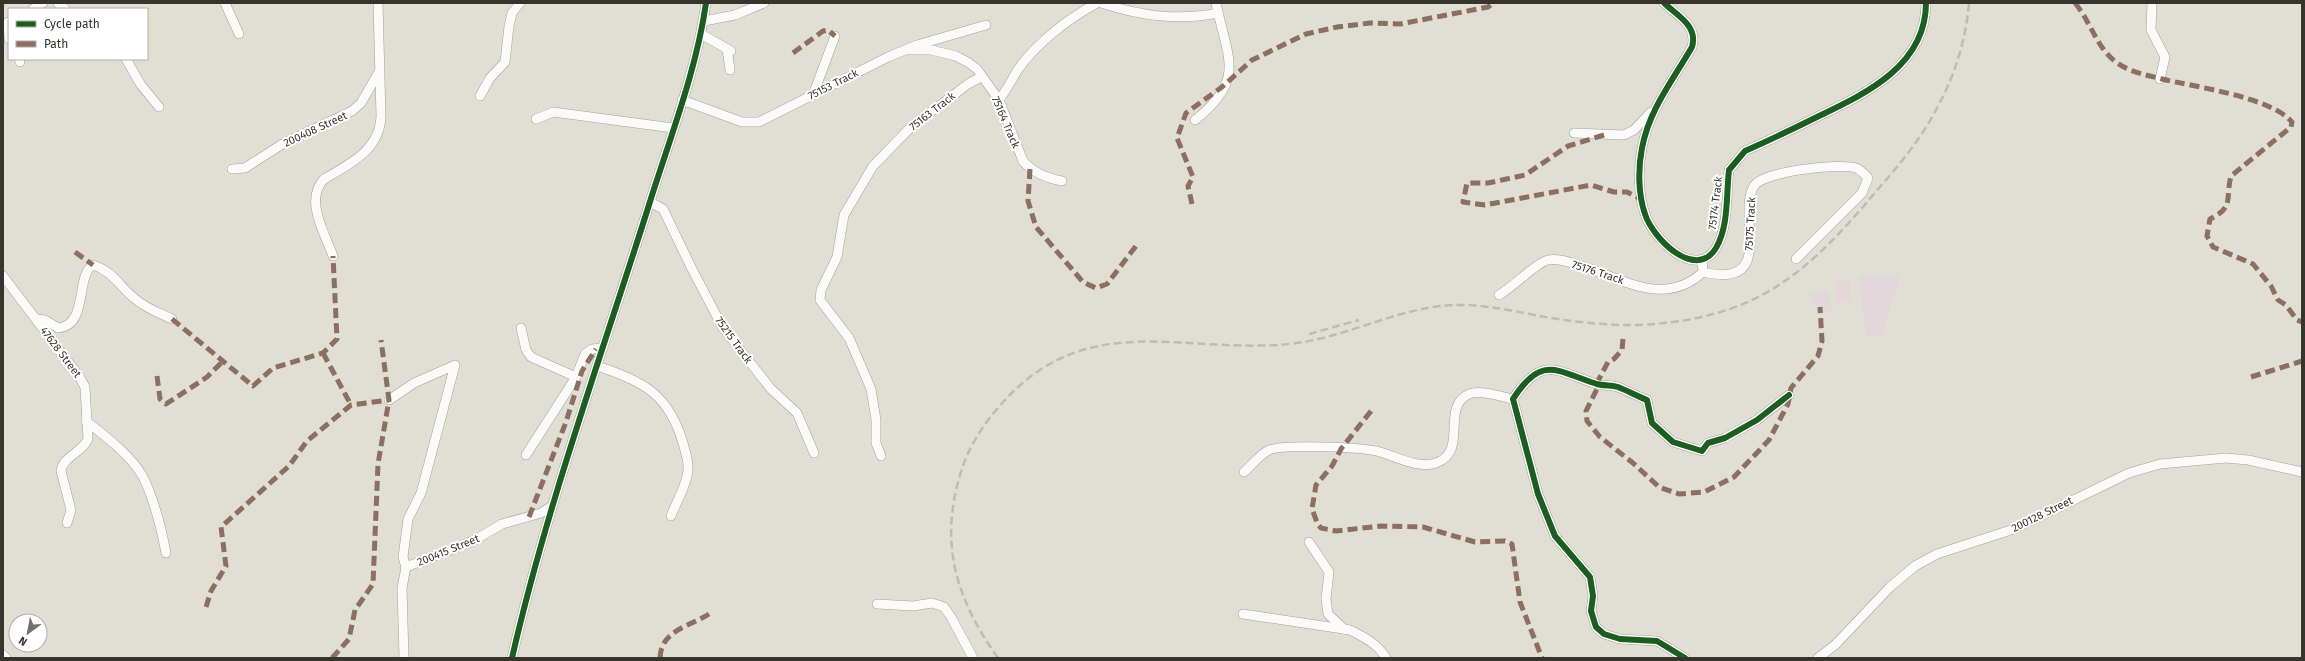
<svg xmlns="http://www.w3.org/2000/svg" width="2305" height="661" viewBox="0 0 2305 661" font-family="'Fira Sans',sans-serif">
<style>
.commercial{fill:#e6d6d6}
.industrial{fill:#e3d7dc}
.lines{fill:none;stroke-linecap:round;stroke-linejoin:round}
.minor-casing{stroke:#a3a199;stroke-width:10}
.minor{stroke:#fafaf9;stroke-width:9}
.rail{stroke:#bcbcba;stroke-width:2.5;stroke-dasharray:8 4;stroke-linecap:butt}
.quiet{stroke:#8d6e63;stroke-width:5;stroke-dasharray:10 5;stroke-linecap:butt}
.cycleway-casing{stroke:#fff;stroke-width:8}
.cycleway{stroke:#1b5e20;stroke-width:6}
.labels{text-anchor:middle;stroke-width:4;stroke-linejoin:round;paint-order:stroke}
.street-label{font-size:11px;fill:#36342d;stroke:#fff}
</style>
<rect width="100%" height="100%" fill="#e1ded4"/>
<polygon class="commercial" points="1850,280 1851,301 1837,301 1834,282"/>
<g class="industrial">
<polygon points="1858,275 1900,276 1882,336 1866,336"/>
<polygon points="1827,291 1833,310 1818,313 1809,293"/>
</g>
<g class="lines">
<defs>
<g id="minor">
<polyline points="58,3 65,9"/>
<polyline points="225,3 239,34"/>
<path d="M1101 3C1141 16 1177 21 1218 13"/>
<path d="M1664 3C1679 17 1698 26 1692 47 1673 80 1649 110 1642 148 1638 168 1638 194 1645 214 1652 237 1695 282 1716 248 1729 226 1726 195 1729 170L1745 151C1770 140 1795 128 1819 116 1867 93 1926 65 1926 3"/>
<polyline points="2152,3 2151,30 2165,57 2160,79"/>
<polyline points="33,9 43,3"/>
<polyline points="704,21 735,15 764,3"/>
<polyline points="8,22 9,39"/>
<polyline points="701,34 731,51"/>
<polyline points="727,49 730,70"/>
<path d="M910 50H931L956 56 969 63 977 69 999 100 1023 161C1033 173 1046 178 1062 181"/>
<polyline points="19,59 20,62"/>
<polyline points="126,59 141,85 159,107"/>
<polyline points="813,95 835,36"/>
<polyline points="480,96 490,78 505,62 509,26 512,13 520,3"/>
<polyline points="682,100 742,122 759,122 888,57 917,45 986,25"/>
<path d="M999 100C1006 91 1011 81 1017 71 1035 44 1069 18 1097 3"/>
<polyline points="536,119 553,112 673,128"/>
<path d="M1195 120C1247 79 1227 58 1216 3"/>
<polyline points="1574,133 1624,135 1634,130 1651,112"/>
<polyline points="232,169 245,168 284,143 352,111 361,103 379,72"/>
<polyline points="650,202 663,209 692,269 723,328 771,389 797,413 814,453"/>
<path d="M333 256C325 234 304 200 324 179 350 164 380 150 381 116L378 3"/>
<path d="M1702 260 1703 272C1778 290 1736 214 1754 186 1764 171 1839 163 1856 168 1861 170 1865 175 1868 178L1862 193 1796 259"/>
<path d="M3 276 79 376 85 387 88 439C82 453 63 456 61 471L71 510 67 523"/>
<path d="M1499 295C1513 287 1536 263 1548 260 1558 258 1569 262 1578 265 1621 277 1663 309 1703 272"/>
<path d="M36 319 45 320 58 328C89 325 75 276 93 265 113 271 119 286 134 298 145 308 159 313 172 319"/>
<polyline points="521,328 526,350 531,357 576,377"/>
<path d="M597 366C644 381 669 395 683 443 686 454 690 465 687 476 684 490 676 503 671 516"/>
<polyline points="389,400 414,383 455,365 421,493 408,519 403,557 406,567"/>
<path d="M86 421C104 435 132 456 143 477 155 501 161 527 166 553"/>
<polyline points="526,455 576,377 585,354 592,349 603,348"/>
<polyline points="881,456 876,443 876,420 871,389 849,338 820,300 821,290 837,257 844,215 873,166 910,128 968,84 981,77"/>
<path d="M1244 472C1252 465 1260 454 1269 450 1283 444 1365 447 1380 452 1397 457 1418 469 1436 463 1469 452 1440 407 1469 394 1480 389 1502 397 1513 399"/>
<polyline points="1309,542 1329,572 1326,599 1328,614 1344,629"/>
<polyline points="877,604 913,606 932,603 944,607 951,617 973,658"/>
<path d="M1243 614 1350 630C1364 637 1378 644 1386 658"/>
<polyline points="3,655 6,658"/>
<polyline points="404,658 402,588 406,567 473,541 502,524 541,513 552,506"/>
<path d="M512 658C547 505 601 357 648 208 669 140 696 73 706 3"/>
<path d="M1685 658 1657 641 1620 639 1604 634 1596 627 1591 611 1593 596 1590 577 1555 536 1538 494 1513 399C1542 354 1556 371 1597 384 1604 386 1612 385 1618 387 1628 391 1637 396 1647 400L1652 423 1673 442 1702 451 1708 443 1725 438 1757 420 1789 395"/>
<polyline points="1818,658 1835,645 1890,587 1915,566 1937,554 2014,529 2129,473 2160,464 2226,458 2248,460 2302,472"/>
</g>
</defs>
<use href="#minor" class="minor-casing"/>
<use href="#minor" class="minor"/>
<g class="rail">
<polyline points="1309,334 1359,320"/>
<path d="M998 658C957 600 939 546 960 475 968 447 984 423 1004 401 1091 306 1190 357 1297 343 1355 335 1406 303 1466 305 1494 306 1523 313 1551 318 1614 328 1668 329 1730 309 1794 287 1837 238 1879 188 1901 163 1923 136 1938 106 1955 75 1966 39 1969 3"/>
</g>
<g class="quiet">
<path d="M2075 3C2091 22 2096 47 2116 62 2129 72 2146 75 2162 79 2195 87 2271 97 2292 122L2291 127 2231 176C2225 198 2235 207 2210 219L2207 236 2213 247 2253 264 2271 286 2278 300 2286 305 2297 320 2302 322"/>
<polyline points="793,53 823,31 828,30 835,36"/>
<polyline points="1604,135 1568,146 1525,175 1488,183 1467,183 1463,202 1485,205 1591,185 1614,192 1627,192 1641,199"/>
<polyline points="1030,169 1028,201 1036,227 1083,282 1096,288 1107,284 1136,246"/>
<polyline points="1192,204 1188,186 1193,177 1177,138 1186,113 1222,87 1252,60 1306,34 1337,27 1370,23 1400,24 1488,7 1493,3"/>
<polyline points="75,252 93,265"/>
<polyline points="172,319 253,386 273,368 323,353 337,339 333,256"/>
<polyline points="1623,339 1622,350 1614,359 1608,362 1599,379 1597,389 1586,411 1587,421 1600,437 1633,463 1659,487 1679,494 1704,492 1734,477 1769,440 1788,404 1791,388 1818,356 1822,341 1820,307"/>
<polyline points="323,353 351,405"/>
<polyline points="157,376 160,399 166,404 207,377 223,361"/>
<polyline points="2251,377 2302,361"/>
<polyline points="1371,411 1341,449 1332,466 1316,485 1312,509 1318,525 1321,528 1336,531 1381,526 1423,527 1475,542 1505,541 1512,544 1520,602 1542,658"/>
<polyline points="529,517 566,422 582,371 596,349"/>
<polyline points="206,607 211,591 226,566 221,527 289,466 307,441 351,405 389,400"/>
<polyline points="332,658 349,639 355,610 373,584 378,464 389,400 381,340"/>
<path d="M660 658C661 630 689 627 709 614"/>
</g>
<defs>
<g id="cycleway">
<path d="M1664 3C1679 17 1698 26 1692 47 1673 80 1649 110 1642 148 1638 168 1638 194 1645 214 1652 237 1695 282 1716 248 1729 226 1726 195 1729 170L1745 151C1770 140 1795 128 1819 116 1867 93 1926 65 1926 3"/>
<path d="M512 658C547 505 601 357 648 208 669 140 696 73 706 3"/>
<path d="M1685 658 1657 641 1620 639 1604 634 1596 627 1591 611 1593 596 1590 577 1555 536 1538 494 1513 399C1542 354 1556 371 1597 384 1604 386 1612 385 1618 387 1628 391 1637 396 1647 400L1652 423 1673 442 1702 451 1708 443 1725 438 1757 420 1789 395"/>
</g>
</defs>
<use href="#cycleway" class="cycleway-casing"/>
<use href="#cycleway" class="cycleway"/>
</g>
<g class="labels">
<g class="street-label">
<text transform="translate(833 84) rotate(-27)" y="4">75153 Track</text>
<text transform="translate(932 111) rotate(-38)" y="4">75163 Track</text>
<text transform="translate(1006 122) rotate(67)" y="4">75164 Track</text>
<text transform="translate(315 129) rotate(-25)" y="4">200408 Street</text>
<text transform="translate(1715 203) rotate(-83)" y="4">75174 Track</text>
<text transform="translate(1750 224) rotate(-87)" y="4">75175 Track</text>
<text transform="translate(1598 272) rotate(18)" y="4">75176 Track</text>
<text transform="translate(734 340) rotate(54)" y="4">75215 Track</text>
<text transform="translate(61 352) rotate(53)" y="4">47628 Street</text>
<text transform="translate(2042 514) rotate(-26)" y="4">200128 Street</text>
<text transform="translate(448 550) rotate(-22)" y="4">200415 Street</text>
</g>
</g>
<rect width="2305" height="661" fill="none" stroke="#36342d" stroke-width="8"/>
<rect x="8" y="8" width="140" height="52" fill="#ffffff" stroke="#afaeab"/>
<rect x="16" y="21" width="20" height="6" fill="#1b5e20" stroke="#afaeab"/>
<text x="44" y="28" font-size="12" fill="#36342d">Cycle path</text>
<rect x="16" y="41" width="20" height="6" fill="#8d6e63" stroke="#afaeab"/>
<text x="44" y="48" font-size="12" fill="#36342d">Path</text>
<g transform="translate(28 633) rotate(212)"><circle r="19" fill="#ffffff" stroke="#afaeab"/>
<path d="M0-3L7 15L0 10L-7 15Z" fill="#727067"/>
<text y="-6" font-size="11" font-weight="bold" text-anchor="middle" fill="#36342d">N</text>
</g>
</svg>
